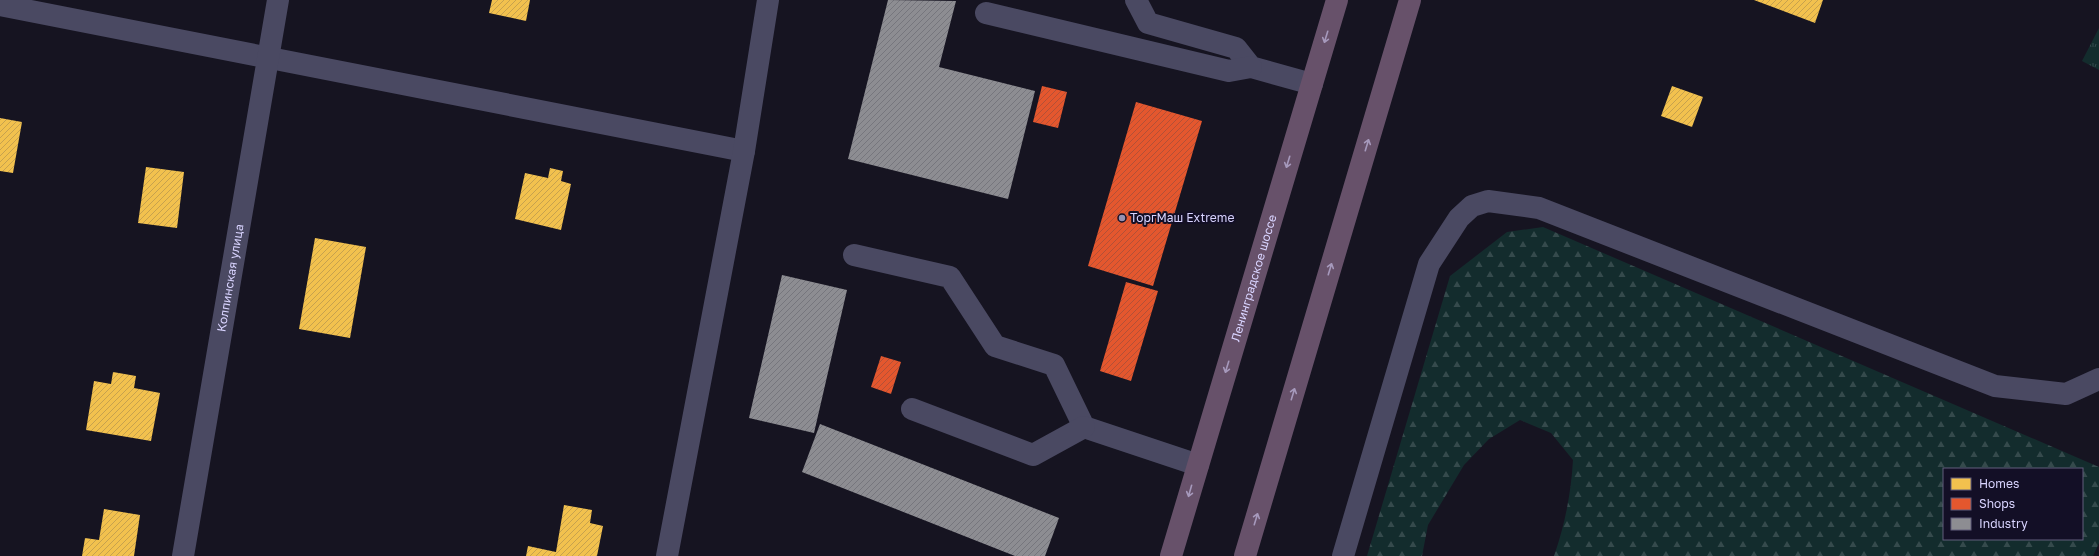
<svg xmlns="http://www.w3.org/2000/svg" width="2099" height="556" viewBox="0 0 2099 556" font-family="'Golos Text',sans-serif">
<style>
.forest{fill:url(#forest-firs);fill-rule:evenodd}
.park{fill:url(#park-tufts)}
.homes{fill:url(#homes-hatch)}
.shops{fill:url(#shops-hatch)}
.industry{fill:url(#industry-hatch)}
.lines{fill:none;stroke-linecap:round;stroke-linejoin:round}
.minor{stroke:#4a4962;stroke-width:22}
.highway{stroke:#67516a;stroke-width:22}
.oneway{stroke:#a699bc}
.poi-dot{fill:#9591b1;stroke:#130f26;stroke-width:1.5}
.labels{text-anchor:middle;stroke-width:4;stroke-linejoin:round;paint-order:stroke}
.poi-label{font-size:12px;fill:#d9d4ff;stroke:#130f26;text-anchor:start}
.street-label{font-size:12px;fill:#d9d4ff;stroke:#130f26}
</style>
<defs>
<pattern id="forest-firs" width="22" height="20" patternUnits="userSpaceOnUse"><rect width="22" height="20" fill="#132c2d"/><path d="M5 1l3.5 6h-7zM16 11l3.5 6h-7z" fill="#354a4c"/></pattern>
<pattern id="park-tufts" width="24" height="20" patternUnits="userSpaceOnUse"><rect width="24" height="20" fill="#132c2d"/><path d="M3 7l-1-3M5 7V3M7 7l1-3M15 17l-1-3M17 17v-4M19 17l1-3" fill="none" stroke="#354a4c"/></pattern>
<pattern id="homes-hatch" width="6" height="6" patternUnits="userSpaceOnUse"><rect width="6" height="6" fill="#f2c14e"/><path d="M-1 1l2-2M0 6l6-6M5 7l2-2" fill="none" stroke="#c6a14e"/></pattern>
<pattern id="shops-hatch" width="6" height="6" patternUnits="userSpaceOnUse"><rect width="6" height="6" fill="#e4572e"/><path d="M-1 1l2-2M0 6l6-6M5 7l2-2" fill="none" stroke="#b35037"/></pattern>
<pattern id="industry-hatch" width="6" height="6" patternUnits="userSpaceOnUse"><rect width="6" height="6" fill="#8d8d92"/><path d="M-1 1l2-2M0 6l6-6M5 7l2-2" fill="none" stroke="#76767d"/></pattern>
</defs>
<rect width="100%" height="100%" fill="#161421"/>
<path class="forest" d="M1543 227 2099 467V543L2093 556H1554C1565 524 1571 494 1573 460L1551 433 1520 420 1489 439 1464 465 1428 525 1422 556H1367L1450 276 1507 232ZM1944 469H2082V539H1944Z"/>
<polygon class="park" points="2099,28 2099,70 2082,61"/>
<g class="homes">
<polygon points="492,0 530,0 526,21 489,13"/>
<polygon points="1754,0 1823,0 1815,23"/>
<polygon points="1672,86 1703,97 1692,127 1661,116"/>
<polygon points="0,118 22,122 13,173 0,171"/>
<polygon points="146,167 184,172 177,228 138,223"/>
<polygon points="550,168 563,171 561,181 571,184 561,230 515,219 525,173 548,178"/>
<polygon points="315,238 366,247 350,338 299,329"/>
<polygon points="113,372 136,376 134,388 160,393 151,441 86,430 94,381 111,384"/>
<polygon points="564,505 592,510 590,523 603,526 597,556 526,556 528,546 556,552"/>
<polygon points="104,509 140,515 134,556 82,556 85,538 99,540"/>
</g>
<g class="shops">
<polygon points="1042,86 1067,92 1058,128 1033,122"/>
<polygon points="1136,102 1202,121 1153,286 1088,266"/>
<polygon points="1126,282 1158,291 1131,381 1100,371"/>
<polygon points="881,356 901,362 891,394 871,387"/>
</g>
<g class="industry">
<polygon points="888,0 956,1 939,67 1035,91 1008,199 848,159"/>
<polygon points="782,275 847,290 814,433 749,418"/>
<polygon points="820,424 1059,518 1045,556 1015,556 802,472"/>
</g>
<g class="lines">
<g class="minor">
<polyline points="1136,0 1148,23 1236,48 1251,67 1312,84"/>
<polyline points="0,5 744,151"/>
<polyline points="986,13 1229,71 1251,67"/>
<polyline points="854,255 950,277 995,346 1054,365 1084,427 1198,465"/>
<polyline points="912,409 1033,455 1084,427"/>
<path id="s1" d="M183 556 278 0"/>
<polyline points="667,556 744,151 768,0"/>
<polyline points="1343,556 1429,264 1459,218 1472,206 1488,201 1539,208 1995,386 2066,394 2099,379"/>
</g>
<g class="highway">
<path id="s2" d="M1171 556 1337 0"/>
<polyline points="1245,556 1410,0"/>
</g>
</g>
<defs><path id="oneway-shaft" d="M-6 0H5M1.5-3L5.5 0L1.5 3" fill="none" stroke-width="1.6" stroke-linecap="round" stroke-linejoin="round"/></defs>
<g class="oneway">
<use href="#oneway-shaft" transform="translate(1326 37) rotate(107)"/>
<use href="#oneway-shaft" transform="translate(1367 145) rotate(-73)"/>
<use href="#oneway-shaft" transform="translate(1288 162) rotate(107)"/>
<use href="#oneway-shaft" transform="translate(1330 269) rotate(-73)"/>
<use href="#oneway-shaft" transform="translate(1227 367) rotate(107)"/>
<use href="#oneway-shaft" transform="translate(1293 394) rotate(-73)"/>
<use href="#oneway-shaft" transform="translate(1190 491) rotate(106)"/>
<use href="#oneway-shaft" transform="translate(1256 519) rotate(-73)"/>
</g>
<circle class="poi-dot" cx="1122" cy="218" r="4"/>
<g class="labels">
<g class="poi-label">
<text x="1130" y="222">ТоргМаш Extreme</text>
</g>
<g class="street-label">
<text dy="4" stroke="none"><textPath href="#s1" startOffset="282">Колпинская улица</textPath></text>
<text dy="4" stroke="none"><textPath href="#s2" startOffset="290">Ленинградское шоссе</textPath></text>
</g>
</g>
<rect x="1943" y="468" width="140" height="72" fill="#130f26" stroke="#625e7d"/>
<rect x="1951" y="478" width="20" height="12" fill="#f2c14e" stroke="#625e7d"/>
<text x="1979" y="488" font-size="12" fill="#d9d4ff">Homes</text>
<rect x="1951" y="498" width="20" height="12" fill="#e4572e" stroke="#625e7d"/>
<text x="1979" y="508" font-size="12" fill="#d9d4ff">Shops</text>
<rect x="1951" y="518" width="20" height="12" fill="#8d8d92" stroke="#625e7d"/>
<text x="1979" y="528" font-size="12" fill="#d9d4ff">Industry</text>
</svg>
